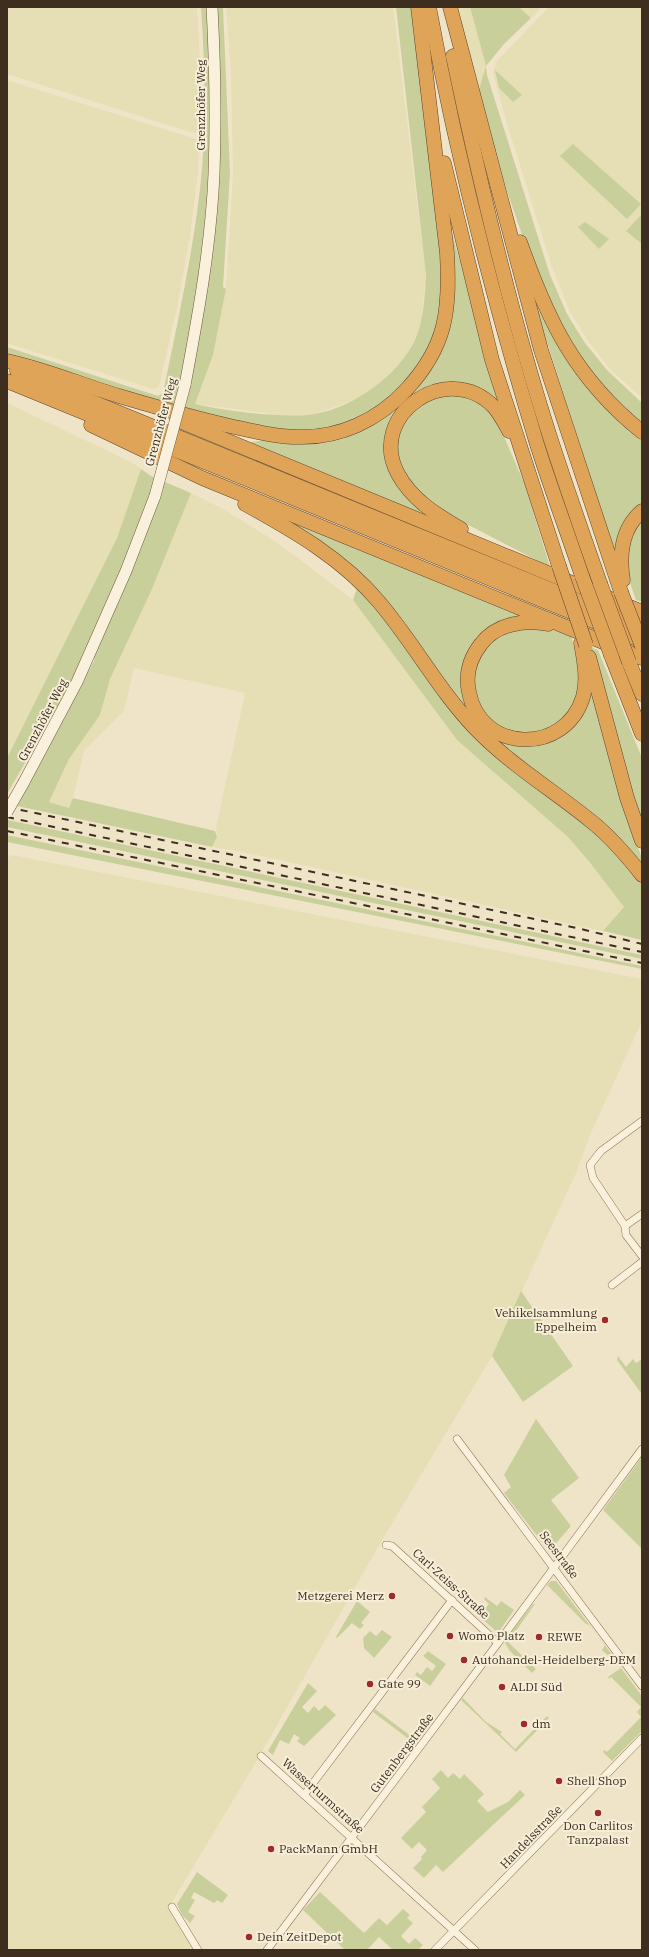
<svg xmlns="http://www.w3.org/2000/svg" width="649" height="1957" viewBox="0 0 649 1957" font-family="'IBM Plex Serif',serif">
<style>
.farmland{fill:#e6deb5}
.green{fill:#c9cf9b}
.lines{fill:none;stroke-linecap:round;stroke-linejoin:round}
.minor-casing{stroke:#8d765c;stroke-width:8}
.secondary-casing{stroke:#6f573f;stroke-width:12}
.motorway-casing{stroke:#5b4430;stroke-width:15}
.minor{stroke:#faf1dc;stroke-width:7}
.secondary{stroke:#faf1dc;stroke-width:11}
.motorway{stroke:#e0a458;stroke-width:14}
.rail{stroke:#3d2e20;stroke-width:2;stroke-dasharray:7 7;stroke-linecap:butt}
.secondary-bridge-casing{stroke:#6f573f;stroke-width:12;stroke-linecap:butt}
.motorway-bridge-casing{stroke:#5b4430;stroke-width:15;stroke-linecap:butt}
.secondary-bridge{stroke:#faf1dc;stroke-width:11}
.motorway-bridge{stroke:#e0a458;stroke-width:14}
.poi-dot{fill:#9e2a2b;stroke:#f7eed8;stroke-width:1.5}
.labels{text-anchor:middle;stroke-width:4;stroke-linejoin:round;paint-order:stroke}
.street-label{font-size:12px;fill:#3d2e20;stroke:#f7eed8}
.poi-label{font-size:12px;fill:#3d2e20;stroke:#f7eed8;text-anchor:start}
</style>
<rect width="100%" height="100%" fill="#f0e4c8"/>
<g class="farmland">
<polygon points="7,7 197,7 201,80 199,130 196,133 190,132 7,74"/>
<polygon points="226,7 393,7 426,275 422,313 419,330 405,358 383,380 372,389 356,399 316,414 288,416 195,404 213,355 226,289 233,174 231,72"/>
<polygon points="456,7 470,7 486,66 478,93"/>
<polygon points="519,7 542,7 531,18"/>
<polygon points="549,7 642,7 642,398 610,369 588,341 570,312 552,267 507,124 493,73 497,61"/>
<polygon points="7,80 199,140 198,172 190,235 178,303 159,386 157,388 153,389 7,343"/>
<polygon points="7,403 133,463 141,469 117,538 7,758"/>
<polygon points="191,493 225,510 270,538 298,558 353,600 457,740 568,837 591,864 624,907 603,931 243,852 212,847 217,837 216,828 245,693 134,668 124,711 84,751 73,798 69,808 49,802 69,759 100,715 110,679 152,589"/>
<polygon points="12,855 642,979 642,1021 591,1133 576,1173 492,1356 375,1552 259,1757 171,1904 176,1917 195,1950 7,1950 7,858"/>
</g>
<g class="green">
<path d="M201 7H208L212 109 207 205 194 323 174 408 7 354V347L158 396 163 393C177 325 192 258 200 189 207 129 205 68 201 7Z"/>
<path d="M216 7H223L230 173 223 287 226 289 213 355 195 404C226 411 285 419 315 414 356 407 407 370 419 329 424 312 425 293 426 275L396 7H412L444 266 439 322 431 344 421 362 391 397 354 421 329 428 310 431 287 432 185 409 206 298Z"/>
<polygon points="470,7 519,7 531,18 504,44 486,66 487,75 550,275 567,314 585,343 607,370 642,403 642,423 596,380 573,349 538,281 500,171 478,93 486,66"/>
<polygon points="495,70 522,95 513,102 499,88"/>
<polygon points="573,144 641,204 627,219 560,156"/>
<polygon points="642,214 642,244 626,231"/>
<polygon points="585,222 609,239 599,249 578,227"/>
<polygon points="452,233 502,410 488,409 496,418 525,485 550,567 449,515 441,523 245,443 265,440 345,435 425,377 453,259"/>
<polygon points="534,302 567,360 589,390 642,437 642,602 636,600 630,583 626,560 617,550 614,550"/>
<polygon points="141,469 151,476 191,493 152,589 110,679 100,715 69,759 49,802 69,808 73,798 215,831 217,837 212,847 17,806 95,659 89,652 7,794 7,758 117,538"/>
<polygon points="274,513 531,617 514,629 539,626 571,635 576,653 579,683 589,683 627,819 642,858 642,940 603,931 624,907 591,864 568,837 457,740 353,600 361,576"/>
<polygon points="590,647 598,650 642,758 642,832"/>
<polygon points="8,820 642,955 642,959 7,827"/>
<polygon points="7,835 642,966 642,969 7,842"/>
<polygon points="521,1291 573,1366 523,1402 492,1356"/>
<polygon points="618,1356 626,1367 633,1359 636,1363 642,1359 641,1393 617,1360"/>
<polygon points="536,1419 579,1478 551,1500 571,1526 552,1548 558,1554 552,1555 504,1493 511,1487 504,1475"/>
<polygon points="642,1457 642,1549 603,1510"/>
<polygon points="551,1581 556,1581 616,1660 613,1660 602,1650 605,1645 589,1625 586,1624 547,1585"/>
<polygon points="485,1597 497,1606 501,1601 514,1610 498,1633 479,1616 489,1604 484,1599"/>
<polygon points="357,1601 370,1612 361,1623 364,1625 360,1629 352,1623 337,1638 336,1637"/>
<polygon points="533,1604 535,1604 508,1642 536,1669 532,1673 509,1650 504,1641"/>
<polygon points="475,1624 430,1686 415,1675 417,1672 421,1675 427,1667 432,1671 436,1666 423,1656 428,1651 446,1664"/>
<polygon points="382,1630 392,1637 374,1658 364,1648 363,1638 370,1631 376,1636"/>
<polygon points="621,1668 642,1696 642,1731 612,1761 603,1752 604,1750 607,1752 641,1717 637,1712 641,1707 611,1677 609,1679 608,1677"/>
<polygon points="308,1683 317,1691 302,1707 308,1713 314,1706 319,1711 325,1705 336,1715 304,1746 297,1741 300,1738 294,1734 289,1744 280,1740 273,1755 268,1751"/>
<polygon points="463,1698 486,1722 502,1732 500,1734 515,1749 547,1716 549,1718 516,1752 461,1700"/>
<polygon points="375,1709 416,1740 414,1743 373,1712"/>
<polygon points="441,1770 448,1778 453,1773 460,1779 464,1774 484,1794 477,1801 488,1812 508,1802 520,1790 525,1795 443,1872 436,1865 424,1878 413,1868 422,1859 421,1857 427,1850 419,1842 412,1849 401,1838 426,1812 422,1807 440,1788 432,1779"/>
<polygon points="197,1872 228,1895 222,1903 217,1900 214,1903 194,1892 191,1898 195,1900 188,1912 195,1916 190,1923 182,1915 177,1904"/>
<polygon points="320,1892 364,1933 379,1918 387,1925 403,1909 410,1915 407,1918 413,1923 401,1936 409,1944 415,1938 423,1945 418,1950 393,1950 379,1937 367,1950 345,1950 303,1910"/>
</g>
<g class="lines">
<defs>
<g id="minor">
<polyline points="642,1121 601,1151 590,1165 593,1178 625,1226 626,1235 642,1256"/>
<polyline points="625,1226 642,1214"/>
<polyline points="612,1285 642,1262"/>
<polyline points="457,1439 642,1686"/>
<polyline points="386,1545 392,1546 498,1643"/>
<polyline points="261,1756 475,1950"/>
<polyline points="304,1795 452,1600"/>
<polyline points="172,1907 198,1950"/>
<polyline points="267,1950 498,1643 642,1449"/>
<polyline points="435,1950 642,1738"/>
</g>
<g id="secondary">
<path d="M185 385C198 316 211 245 214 174 216 118 215 63 212 7"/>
<polyline points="24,782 77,682 126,571 155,496"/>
</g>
<g id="motorway">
<path d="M429 7C456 154 493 299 536 441 550 486 567 531 582 576"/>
<polyline points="450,7 541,350 621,592"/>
<path d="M453 56C480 184 510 312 550 437 566 486 583 535 600 583"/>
<polyline points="444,163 492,360 559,566"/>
<path d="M520 242C548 321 575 378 642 432"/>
<path d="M7 361C45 369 82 385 119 396 156 407 193 418 230 426 253 431 276 437 299 437 340 438 378 420 406 390 447 346 450 310 447 253L418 7"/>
<polyline points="17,371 642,627"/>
<polyline points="7,381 642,641"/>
<polyline points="177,420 642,612"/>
<polyline points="91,425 202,478 642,658"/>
<path d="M245 504C294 531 343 559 379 602 413 642 438 689 474 727 509 764 553 790 592 822 611 837 627 856 642 875"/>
<path d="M461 529C437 515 412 500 398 474 366 415 448 359 494 407 500 414 504 422 509 431"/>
<path d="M623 580C619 555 621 529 642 511"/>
<path d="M548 624C525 619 496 624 481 644 470 658 465 674 469 692 480 753 565 756 583 697 588 680 584 660 581 643"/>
<polyline points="611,655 642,734"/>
<polyline points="589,657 627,798 642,841"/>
<polyline points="629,662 642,694"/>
</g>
</defs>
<use href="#minor" class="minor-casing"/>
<use href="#secondary" class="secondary-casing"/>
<use href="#motorway" class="motorway-casing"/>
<use href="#minor" class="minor"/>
<use href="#secondary" class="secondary"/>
<use href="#motorway" class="motorway"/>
<g class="rail">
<polyline points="7,807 581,929 642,944"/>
<polyline points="7,817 642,952"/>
<polyline points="7,831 642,963"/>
</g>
<defs>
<g id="secondary-bridge">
<polyline points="155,496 185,385"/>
<polyline points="7,812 24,782"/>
</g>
<g id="motorway-bridge">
<polyline points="559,566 586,645"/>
<polyline points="582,576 611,655"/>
<polyline points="600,583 629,662"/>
<polyline points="621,592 642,646"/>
</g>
</defs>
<use href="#secondary-bridge" class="secondary-bridge-casing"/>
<use href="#motorway-bridge" class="motorway-bridge-casing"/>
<use href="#secondary-bridge" class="secondary-bridge"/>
<use href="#motorway-bridge" class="motorway-bridge"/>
</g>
<g class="poi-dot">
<circle cx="605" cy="1320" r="4"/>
<circle cx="392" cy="1596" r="4"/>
<circle cx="450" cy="1636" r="4"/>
<circle cx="539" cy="1637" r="4"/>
<circle cx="464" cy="1660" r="4"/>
<circle cx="370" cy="1684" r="4"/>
<circle cx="502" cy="1687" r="4"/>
<circle cx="524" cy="1724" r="4"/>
<circle cx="559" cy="1781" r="4"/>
<circle cx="598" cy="1813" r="4"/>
<circle cx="271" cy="1849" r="4"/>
<circle cx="249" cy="1937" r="4"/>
</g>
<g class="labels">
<g class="street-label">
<text transform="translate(201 105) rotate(-90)" y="4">Grenzhöfer Weg</text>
<text transform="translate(161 422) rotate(-75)" y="4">Grenzhöfer Weg</text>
<text transform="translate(43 720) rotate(-62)" y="4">Grenzhöfer Weg</text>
<text transform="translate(559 1555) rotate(53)" y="4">Seestraße</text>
<text transform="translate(451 1584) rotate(42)" y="4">Carl-Zeiss-Straße</text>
<text transform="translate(402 1753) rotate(-53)" y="4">Gutenbergstraße</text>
<text transform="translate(323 1796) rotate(42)" y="4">Wasserturmstraße</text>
<text transform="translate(531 1837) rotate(-46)" y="4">Handelsstraße</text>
</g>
<g class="poi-label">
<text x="597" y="1317" text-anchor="end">Vehikelsammlung<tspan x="597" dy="14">Eppelheim</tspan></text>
<text x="384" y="1600" text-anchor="end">Metzgerei Merz</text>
<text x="458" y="1640">Womo Platz</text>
<text x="547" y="1641">REWE</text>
<text x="472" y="1664">Autohandel-Heidelberg-DEM</text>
<text x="378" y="1688">Gate 99</text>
<text x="510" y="1691">ALDI Süd</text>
<text x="532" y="1728">dm</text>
<text x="567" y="1785">Shell Shop</text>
<text x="598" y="1830" text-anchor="middle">Don Carlitos<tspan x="598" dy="14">Tanzpalast</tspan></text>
<text x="279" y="1853">PackMann GmbH</text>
<text x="257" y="1941">Dein ZeitDepot</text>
</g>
</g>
<rect width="649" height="1957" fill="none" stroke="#3d2e20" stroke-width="16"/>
</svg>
